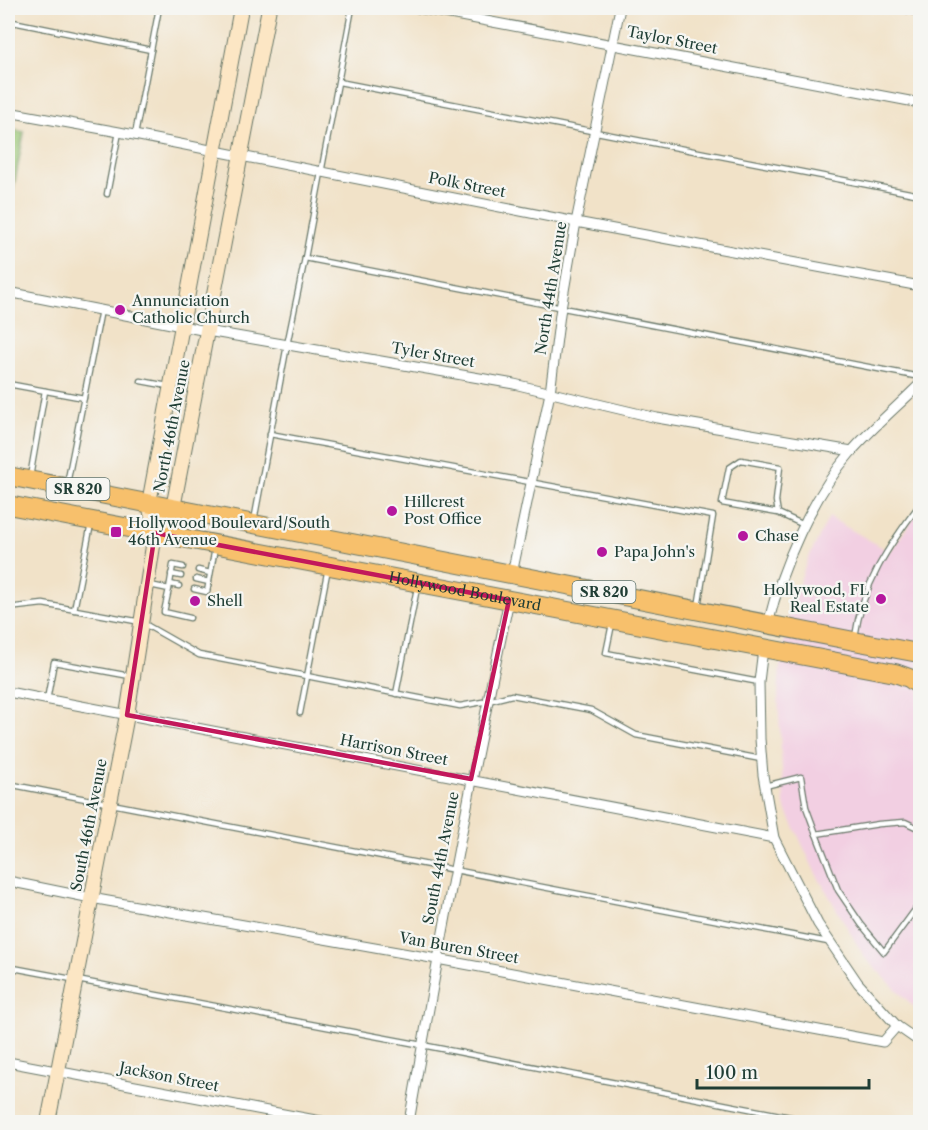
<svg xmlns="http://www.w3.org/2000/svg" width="928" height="1130" viewBox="0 0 928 1130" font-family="'Libre Caslon Text',serif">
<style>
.built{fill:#f2cfe2}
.green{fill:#9ac775;stroke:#5c8254;stroke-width:1.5}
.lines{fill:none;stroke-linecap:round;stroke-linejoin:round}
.lane-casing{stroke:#687768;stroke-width:7}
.street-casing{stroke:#687768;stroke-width:11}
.secondary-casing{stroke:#687768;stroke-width:16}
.highway-casing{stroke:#687768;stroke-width:20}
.lane{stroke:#fff;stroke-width:4.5}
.street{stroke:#fff;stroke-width:9}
.secondary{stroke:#fce6c4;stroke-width:14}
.highway{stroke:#f7c06c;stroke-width:18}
.marked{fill:none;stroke:#c2185b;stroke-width:4.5;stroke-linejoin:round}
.poi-dot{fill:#b5179e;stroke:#f6f6f2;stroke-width:2}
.labels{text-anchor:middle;stroke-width:4.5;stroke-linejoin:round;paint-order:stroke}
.shield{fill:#f6f6f2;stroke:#60746d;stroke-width:1.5}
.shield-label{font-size:14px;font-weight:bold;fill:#1f3d34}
.street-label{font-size:15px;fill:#1f3d34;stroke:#f6f6f2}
.poi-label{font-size:15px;fill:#1f3d34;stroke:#f6f6f2;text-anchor:start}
</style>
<rect width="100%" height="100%" fill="#f6f6f2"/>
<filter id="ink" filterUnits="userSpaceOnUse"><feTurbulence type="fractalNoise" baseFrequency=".0167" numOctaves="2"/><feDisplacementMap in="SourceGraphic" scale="12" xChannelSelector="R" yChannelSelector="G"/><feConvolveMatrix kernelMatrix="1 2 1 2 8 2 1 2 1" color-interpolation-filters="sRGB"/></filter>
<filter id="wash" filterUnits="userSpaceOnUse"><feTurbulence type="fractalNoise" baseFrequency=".008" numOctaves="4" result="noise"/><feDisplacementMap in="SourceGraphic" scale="24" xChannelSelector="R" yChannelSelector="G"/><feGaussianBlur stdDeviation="1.35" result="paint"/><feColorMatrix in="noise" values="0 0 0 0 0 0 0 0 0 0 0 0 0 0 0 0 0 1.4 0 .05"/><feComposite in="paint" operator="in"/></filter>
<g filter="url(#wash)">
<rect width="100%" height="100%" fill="#f1e2c8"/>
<polygon class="built" points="920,509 920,1013 865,958 815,872 784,805 778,697 780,667 790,609 807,561 829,517 890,552"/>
<polygon class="green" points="8,129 24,132 8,217"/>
</g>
<g filter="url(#ink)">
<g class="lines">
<defs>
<g id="lane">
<polyline points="352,8 305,258 920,377"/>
<polyline points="893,8 920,13"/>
<polyline points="8,21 151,50"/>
<polyline points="339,82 920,195"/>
<polyline points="135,135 159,8"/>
<polyline points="107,194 119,132"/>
<polyline points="141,381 168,386"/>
<polyline points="8,384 84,398"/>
<polyline points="8,396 10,384"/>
<polyline points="270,434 713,516 698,607"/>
<polyline points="30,477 45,391"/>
<polyline points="67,484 101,310"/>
<polyline points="778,513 722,503 729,468 741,460 780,467 776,501 778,513 804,525"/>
<polyline points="254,521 287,345 305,258"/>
<polyline points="198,570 210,573"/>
<polyline points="171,574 181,576"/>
<polyline points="196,579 209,582"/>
<polyline points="170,584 179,586"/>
<polyline points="150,585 169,589 164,612 190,618"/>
<polyline points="169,589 173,565 183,567"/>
<polyline points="194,589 207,592 215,548"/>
<polyline points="8,608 43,604 141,622 199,655 460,706 488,701 512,695 591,710 636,735 761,759"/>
<polyline points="74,610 91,524"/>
<polyline points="612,624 606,653 759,682"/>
<path d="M855 637C862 585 889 545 920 504"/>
<polyline points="396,694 417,588"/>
<polyline points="47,700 54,662 130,676"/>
<polyline points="300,713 328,568"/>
<polyline points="8,784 828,942"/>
<polyline points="765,786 801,777 806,807 816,834"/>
<polyline points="920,829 905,822 879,824 816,834 838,890 861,924 884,952 920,903"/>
<polyline points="8,967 422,1045 816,1122"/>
</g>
<g id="street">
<polyline points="418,8 920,103"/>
<polyline points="8,112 119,132 576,222 920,286"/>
<polyline points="8,292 207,331 514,384 657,418 852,451"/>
<polyline points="512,574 550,393 560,314 576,222 620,8"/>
<path d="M768 624C782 566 812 497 851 452 872 428 898 406 920 384"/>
<polyline points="763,649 759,682 760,739 763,775 774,838 818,924 858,983 897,1026 920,1042"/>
<polyline points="8,692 774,838"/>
<polyline points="8,881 91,898 437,959 883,1042 897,1026"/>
<polyline points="8,1062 326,1122"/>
<path d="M409 1122C439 948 472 774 509 600"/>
</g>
<g id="secondary">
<polyline points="155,533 173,508 269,8"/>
<polyline points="48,1122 127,715 155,533 149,503 241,8"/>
</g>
<g id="highway">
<polyline points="8,476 854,641 913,652 920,650"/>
<path id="s1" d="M8 505 895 673 909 678 920 686"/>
</g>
</defs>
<use href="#lane" class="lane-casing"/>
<use href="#street" class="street-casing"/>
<use href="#secondary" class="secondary-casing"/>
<use href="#highway" class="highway-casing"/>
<use href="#lane" class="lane"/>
<use href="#street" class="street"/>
<use href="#secondary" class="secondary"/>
<use href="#highway" class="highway"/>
</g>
</g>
<path class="marked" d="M155 533 509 600 471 779 127 715Z"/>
<g class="poi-dot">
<circle cx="120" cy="310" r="6"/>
<circle cx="392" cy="511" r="6"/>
<rect x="110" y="526" width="12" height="12" rx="3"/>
<circle cx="743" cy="536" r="6"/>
<circle cx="602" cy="552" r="6"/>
<circle cx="881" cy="599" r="6"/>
<circle cx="195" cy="601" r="6"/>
</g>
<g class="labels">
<g class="shield">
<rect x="46.5" y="478" width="63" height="22" rx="4.5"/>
<rect x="572.5" y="581" width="63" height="22" rx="4.5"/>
</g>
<g class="shield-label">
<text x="78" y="494">SR 820</text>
<text x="604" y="597">SR 820</text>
</g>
<g class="street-label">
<text transform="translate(672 40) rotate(11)" y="5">Taylor Street</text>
<text transform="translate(467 185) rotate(11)" y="5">Polk Street</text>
<text transform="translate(551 288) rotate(-81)" y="5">North 44th Avenue</text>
<text transform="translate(433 355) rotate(10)" y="5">Tyler Street</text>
<text transform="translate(172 426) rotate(-79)" y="5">North 46th Avenue</text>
<text dy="5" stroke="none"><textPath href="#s1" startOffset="465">Hollywood Boulevard</textPath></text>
<text transform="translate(394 750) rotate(11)" y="5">Harrison Street</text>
<text transform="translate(89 825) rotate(-79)" y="5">South 46th Avenue</text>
<text transform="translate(441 858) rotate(-79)" y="5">South 44th Avenue</text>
<text transform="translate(459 948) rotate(10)" y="5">Van Buren Street</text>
<text transform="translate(169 1077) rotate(11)" y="5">Jackson Street</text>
</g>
<g class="poi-label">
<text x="132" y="306">Annunciation<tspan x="132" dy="17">Catholic Church</tspan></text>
<text x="404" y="507">Hillcrest<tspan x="404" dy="17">Post Office</tspan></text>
<text x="128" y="528">Hollywood Boulevard/South<tspan x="128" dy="17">46th Avenue</tspan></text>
<text x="755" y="541">Chase</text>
<text x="614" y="557">Papa John's</text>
<text x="869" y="595" text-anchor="end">Hollywood, FL<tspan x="869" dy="17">Real Estate</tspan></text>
<text x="207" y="606">Shell</text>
</g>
</g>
<rect width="928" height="1130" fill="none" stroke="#f6f6f2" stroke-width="30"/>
<path d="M697 1079v9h172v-9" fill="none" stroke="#1f3d34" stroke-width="3"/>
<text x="706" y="1079" font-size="18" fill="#1f3d34" stroke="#f6f6f2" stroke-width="4.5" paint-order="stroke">100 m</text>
</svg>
